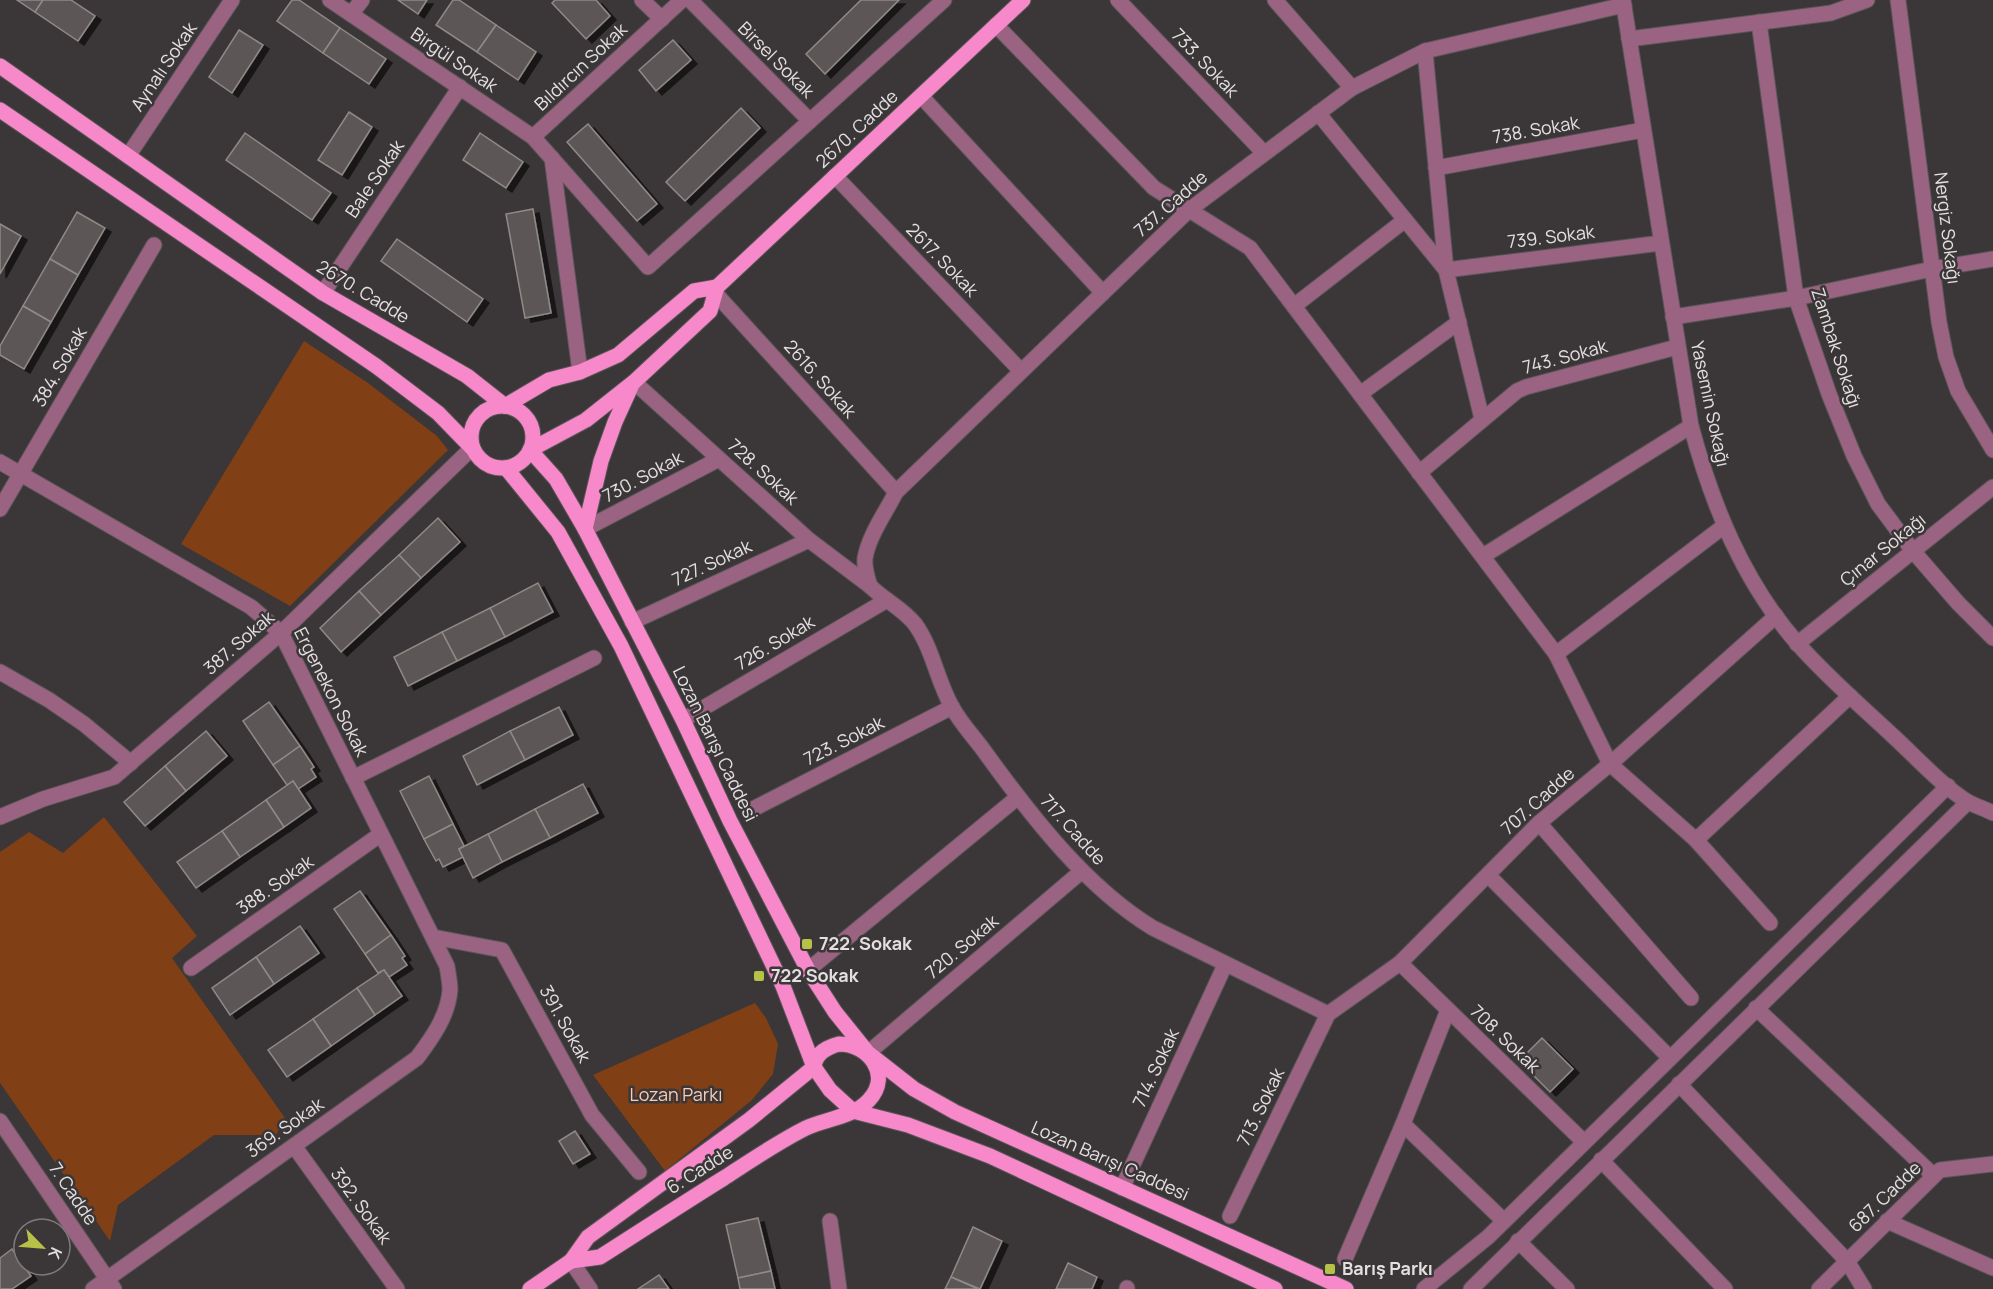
<svg xmlns="http://www.w3.org/2000/svg" width="1993" height="1289" viewBox="0 0 1993 1289" font-family="Manrope,sans-serif">
<style>
.green{fill:#803f15}
.building{fill:#5d5756;stroke:#8f8988;stroke-width:1.5;filter:url(#shadow)}
.lines{fill:none;stroke-linecap:round;stroke-linejoin:round}
.minor-casing{stroke:#595556;stroke-width:17}
.major-casing{stroke:#595556;stroke-width:17}
.minor{stroke:#996381;stroke-width:15}
.major{stroke:#f789ca;stroke-width:15}
.poi-dot{fill:#b8c147;stroke:#3b3637;stroke-width:2}
.labels{text-anchor:middle;stroke-width:5;stroke-linejoin:round;paint-order:stroke}
.street-label{font-size:18px;fill:#e4e0e1;stroke:#3b3637}
.poi-label{font-size:18px;font-weight:bold;fill:#e4e0e1;stroke:#3b3637;text-anchor:start}
.park-label{font-size:18px;fill:#facdb6;stroke:#3b3637}
</style>
<defs>
<filter id="shadow"><feDropShadow dx="6" dy="4" stdDeviation="0" flood-color="#0009"/></filter>
</defs>
<rect width="100%" height="100%" fill="#3b3637"/>
<g class="green">
<polygon points="304,341 368,383 437,436 448,450 290,606 181,544"/>
<polygon points="104,817 197,936 172,958 285,1118 276,1135 214,1135 118,1205 110,1241 0,1083 0,852 29,832 63,853"/>
<polygon points="755,1003 766,1018 778,1044 773,1074 752,1100 665,1171 593,1075"/>
</g>
<g class="building">
<polygon points="17,0 43,0 35,12"/>
<polygon points="43,0 71,0 95,16 78,41 35,12"/>
<polygon points="292,0 299,0 340,28 323,53 277,21"/>
<polygon points="398,0 427,0 418,14"/>
<polygon points="453,0 459,0 496,25 477,52 436,25"/>
<polygon points="555,0 596,0 610,16 586,39 552,3"/>
<polygon points="861,0 899,0 825,74 806,54"/>
<polygon points="496,25 536,52 518,80 477,52"/>
<polygon points="340,28 386,59 369,84 323,53"/>
<polygon points="239,30 263,45 232,93 209,77"/>
<polygon points="673,40 691,60 656,91 639,70"/>
<polygon points="741,108 760,128 685,201 666,182"/>
<polygon points="349,112 372,127 342,175 318,160"/>
<polygon points="588,124 657,204 637,221 567,142"/>
<polygon points="245,133 331,193 312,220 226,160"/>
<polygon points="480,133 523,162 506,188 463,160"/>
<polygon points="533,209 551,313 525,318 506,214"/>
<polygon points="77,212 105,228 78,275 50,259"/>
<polygon points="0,224 21,236 0,274"/>
<polygon points="397,239 483,299 467,322 381,261"/>
<polygon points="50,259 78,275 51,322 23,306"/>
<polygon points="23,306 51,322 24,369 0,355 0,346"/>
<polygon points="438,518 460,542 421,578 399,555"/>
<polygon points="399,555 421,578 381,615 359,591"/>
<polygon points="538,583 553,612 505,637 490,608"/>
<polygon points="359,591 381,615 341,652 320,628"/>
<polygon points="490,608 505,637 457,661 442,632"/>
<polygon points="442,632 457,661 408,686 394,657"/>
<polygon points="269,702 300,746 273,765 243,721"/>
<polygon points="559,707 573,735 525,760 510,731"/>
<polygon points="206,731 227,756 186,791 165,766"/>
<polygon points="510,731 525,760 477,785 463,756"/>
<polygon points="300,746 314,767 311,769 316,777 298,789 293,781 287,785 273,765"/>
<polygon points="165,766 186,791 145,826 124,802"/>
<polygon points="429,776 453,824 424,839 400,791"/>
<polygon points="293,781 311,808 284,827 266,800"/>
<polygon points="583,784 598,813 550,838 535,809"/>
<polygon points="266,800 284,827 240,857 222,831"/>
<polygon points="535,809 550,838 502,862 488,834"/>
<polygon points="453,824 464,846 459,849 463,857 443,867 439,859 436,861 424,839"/>
<polygon points="222,831 240,857 196,888 177,862"/>
<polygon points="488,834 502,862 473,878 459,849"/>
<polygon points="360,891 391,935 365,954 334,909"/>
<polygon points="300,926 319,953 274,984 256,957"/>
<polygon points="391,935 405,956 402,958 407,965 389,977 384,970 378,973 365,954"/>
<polygon points="256,957 274,984 230,1015 212,988"/>
<polygon points="384,970 402,996 375,1015 357,988"/>
<polygon points="357,988 375,1015 331,1046 313,1019"/>
<polygon points="313,1019 331,1046 287,1077 268,1050"/>
<polygon points="1542,1038 1573,1069 1550,1092 1519,1061"/>
<polygon points="575,1131 590,1154 573,1164 559,1141"/>
<polygon points="758,1218 771,1271 738,1278 726,1225"/>
<polygon points="973,1227 1002,1241 980,1289 951,1277"/>
<polygon points="12,1249 31,1276 12,1289 0,1289 0,1258"/>
<polygon points="1068,1263 1097,1277 1092,1289 1056,1289"/>
<polygon points="771,1271 775,1289 740,1289 738,1278"/>
<polygon points="659,1275 669,1289 638,1289"/>
<polygon points="951,1277 978,1289 945,1289"/>
</g>
<g class="lines">
<defs>
<g id="minor">
<polyline points="330,0 533,137 648,267 944,0"/>
<polyline points="642,0 662,19"/>
<polyline points="690,0 810,121"/>
<polyline points="1118,0 1264,153"/>
<polyline points="1275,0 1352,88"/>
<path d="M1623 0 1691 426C1712 504 1743 582 1798 644 1827 677 1861 706 1893 736 1915 756 1943 787 1968 802 1976 806 1985 809 1993 813"/>
<polyline points="1898,0 1939,322 1946,357 1958,391 1993,450"/>
<polyline points="351,14 362,0"/>
<polyline points="1759,22 1796,298 1829,394 1854,456 1878,504 1913,551 1958,603 1993,638"/>
<polyline points="996,25 1154,188 1250,248 1556,654 1610,764 1696,840 1770,923"/>
<polyline points="1629,39 1831,13 1867,0"/>
<polyline points="1425,51 1446,270 1482,419"/>
<polyline points="921,96 1103,293"/>
<polyline points="1318,113 1446,270 1661,243"/>
<polyline points="533,137 682,0"/>
<polyline points="128,156 232,0"/>
<polyline points="552,158 580,372"/>
<polyline points="1436,168 1643,130"/>
<polyline points="835,176 1021,371"/>
<polyline points="323,293 460,87"/>
<polyline points="715,293 896,492"/>
<polyline points="1294,306 1405,220"/>
<polyline points="1673,317 1796,298 1932,269 1993,259"/>
<path d="M634 382 809 540 870 586C884 600 902 608 915 624 933 649 937 681 952 707 961 724 976 739 987 755 1032 817 1087 888 1153 928L1328 1014"/>
<polyline points="1360,394 1459,322"/>
<path d="M0 462 251 607 281 633 447 966C448 973 450 982 450 990 448 1016 432 1038 417 1058L93 1289"/>
<polyline points="1419,473 1517,391 1526,387 1677,347"/>
<polyline points="0,509 154,245"/>
<polyline points="585,529 719,459"/>
<polyline points="1483,556 1691,426"/>
<path d="M870 586C867 577 864 568 865 558 869 535 886 512 896 492L1189 210 1352 88 1425 51 1624 5"/>
<polyline points="632,622 809,540"/>
<polyline points="1797,644 1993,487"/>
<polyline points="1556,654 1724,526"/>
<polyline points="0,672 49,700 84,724 131,763"/>
<polyline points="683,720 887,600"/>
<polyline points="353,778 594,658"/>
<polyline points="753,809 952,707"/>
<polyline points="0,817 43,799 114,777 281,633 472,448"/>
<polyline points="1539,823 1691,998"/>
<polyline points="1696,840 1850,696"/>
<polyline points="1488,875 1670,1058"/>
<polyline points="433,937 502,950 592,1115 639,1172"/>
<polyline points="1400,963 1584,1142"/>
<polyline points="191,968 381,834"/>
<polyline points="808,970 1018,797"/>
<polyline points="1756,1008 1933,1175"/>
<polyline points="868,1053 1082,871"/>
<polyline points="1679,1084 1847,1261 1864,1289"/>
<polyline points="0,1121 114,1289"/>
<polyline points="1403,1124 1504,1221"/>
<polyline points="294,1146 397,1289"/>
<polyline points="1601,1160 1725,1289"/>
<polyline points="1122,1188 1225,965"/>
<polyline points="1230,1216 1328,1014 1400,963 1539,823 1610,764 1776,616"/>
<polyline points="830,1221 839,1289"/>
<polyline points="1887,1221 1993,1268"/>
<polyline points="1518,1241 1567,1289"/>
<polyline points="1345,1259 1403,1124 1448,1010"/>
<polyline points="571,1261 590,1289"/>
<polyline points="1127,1289 1127,1288"/>
<polyline points="1424,1289 1488,1237 1948,786"/>
<polyline points="1471,1289 1968,802"/>
<polyline points="1819,1289 1940,1170 1993,1164"/>
</g>
<g id="major">
<polyline points="0,66 323,293 467,376 505,406"/>
<polyline points="0,110 376,366 438,413 472,448"/>
<polyline points="717,287 1023,0"/>
<circle cx="502" cy="437" r="31"/>
<polyline points="505,406 549,380 580,372 618,355 694,291 717,287 710,311 634,382 586,420 530,450"/>
<polyline points="530,450 556,479 585,529 683,720 730,821 808,970 835,1012 868,1053 914,1089 955,1112 1346,1289"/>
<polyline points="506,468 558,532 621,646 783,986 814,1067 830,1090 853,1111 908,1125 990,1156 1275,1289"/>
<polyline points="585,529 601,461 615,422 631,387"/>
<path d="M839 1044C869 1044 892 1075 869 1100 854 1117 825 1119 806 1128 778 1142 750 1161 724 1178 682 1204 641 1231 600 1257L571 1261 588 1237 749 1120 814 1067C815 1053 828 1047 839 1044Z"/>
<polyline points="530,1289 571,1261"/>
</g>
</defs>
<use href="#minor" class="minor-casing"/>
<use href="#major" class="major-casing"/>
<use href="#minor" class="minor"/>
<use href="#major" class="major"/>
</g>
<g class="poi-dot">
<rect x="801" y="938" width="12" height="12" rx="3"/>
<rect x="753" y="970" width="12" height="12" rx="3"/>
<rect x="1324" y="1263" width="12" height="12" rx="3"/>
</g>
<g class="labels">
<g class="street-label">
<text transform="translate(454 60) rotate(34)" y="6">Birgül Sokak</text>
<text transform="translate(776 60) rotate(45)" y="6">Birsel Sokak</text>
<text transform="translate(1205 63) rotate(46)" y="6">733. Sokak</text>
<text transform="translate(164 67) rotate(-56)" y="6">Aynalı Sokak</text>
<text transform="translate(581 67) rotate(-43)" y="6">Bıldırcın Sokak</text>
<text transform="translate(857 129) rotate(-43)" y="6">2670. Cadde</text>
<text transform="translate(1536 130) rotate(-10)" y="6">738. Sokak</text>
<text transform="translate(375 179) rotate(-56)" y="6">Bale Sokak</text>
<text transform="translate(1171 204) rotate(-41)" y="6">737. Cadde</text>
<text transform="translate(1947 228) rotate(83)" y="6">Nergiz Sokağı</text>
<text transform="translate(1551 237) rotate(-7)" y="6">739. Sokak</text>
<text transform="translate(942 260) rotate(46)" y="6">2617. Sokak</text>
<text transform="translate(363 292) rotate(31)" y="6">2670. Cadde</text>
<text transform="translate(1836 348) rotate(72)" y="6">Zambak Sokağı</text>
<text transform="translate(1565 357) rotate(-15)" y="6">743. Sokak</text>
<text transform="translate(60 367) rotate(-60)" y="6">384. Sokak</text>
<text transform="translate(820 379) rotate(48)" y="6">2616. Sokak</text>
<text transform="translate(1710 404) rotate(78)" y="6">Yasemin Sokağı</text>
<text transform="translate(763 472) rotate(42)" y="6">728. Sokak</text>
<text transform="translate(643 477) rotate(-28)" y="6">730. Sokak</text>
<text transform="translate(1883 550) rotate(-39)" y="6">Çınar Sokağı</text>
<text transform="translate(712 563) rotate(-25)" y="6">727. Sokak</text>
<text transform="translate(239 643) rotate(-41)" y="6">387. Sokak</text>
<text transform="translate(775 643) rotate(-31)" y="6">726. Sokak</text>
<text transform="translate(331 692) rotate(63)" y="6">Ergenekon Sokak</text>
<text transform="translate(844 741) rotate(-27)" y="6">723. Sokak</text>
<text transform="translate(715 744) rotate(64)" y="6">Lozan Barışı Caddesi</text>
<text transform="translate(1538 801) rotate(-42)" y="6">707. Cadde</text>
<text transform="translate(1073 830) rotate(48)" y="6">717. Cadde</text>
<text transform="translate(275 885) rotate(-35)" y="6">388. Sokak</text>
<text transform="translate(962 947) rotate(-40)" y="6">720. Sokak</text>
<text transform="translate(565 1024) rotate(61)" y="6">391. Sokak</text>
<text transform="translate(1505 1039) rotate(44)" y="6">708. Sokak</text>
<text transform="translate(1156 1068) rotate(-65)" y="6">714. Sokak</text>
<text transform="translate(1261 1107) rotate(-64)" y="6">713. Sokak</text>
<text transform="translate(285 1128) rotate(-35)" y="6">369. Sokak</text>
<text transform="translate(1110 1161) rotate(24)" y="6">Lozan Barışı Caddesi</text>
<text transform="translate(700 1170) rotate(-32)" y="6">6. Cadde</text>
<text transform="translate(73 1194) rotate(56)" y="6">7. Cadde</text>
<text transform="translate(1885 1197) rotate(-44)" y="6">687. Cadde</text>
<text transform="translate(361 1206) rotate(54)" y="6">392. Sokak</text>
</g>
<g class="poi-label">
<text x="819" y="950">722. Sokak</text>
<text x="771" y="982">722 Sokak</text>
<text x="1342" y="1275">Barış Parkı</text>
</g>
<g class="park-label">
<text x="676" y="1101">Lozan Parkı</text>
</g>
</g>
<g transform="translate(42 1247) rotate(115)"><circle r="28" fill="#3b3637" stroke="#7f7a7b" stroke-width="1.5"/>
<path d="M0-4.5L10 22L0 15L-10 22Z" fill="#b8c147"/>
<text y="-9" font-size="16" font-weight="bold" text-anchor="middle" fill="#e4e0e1">K</text>
</g>
</svg>
